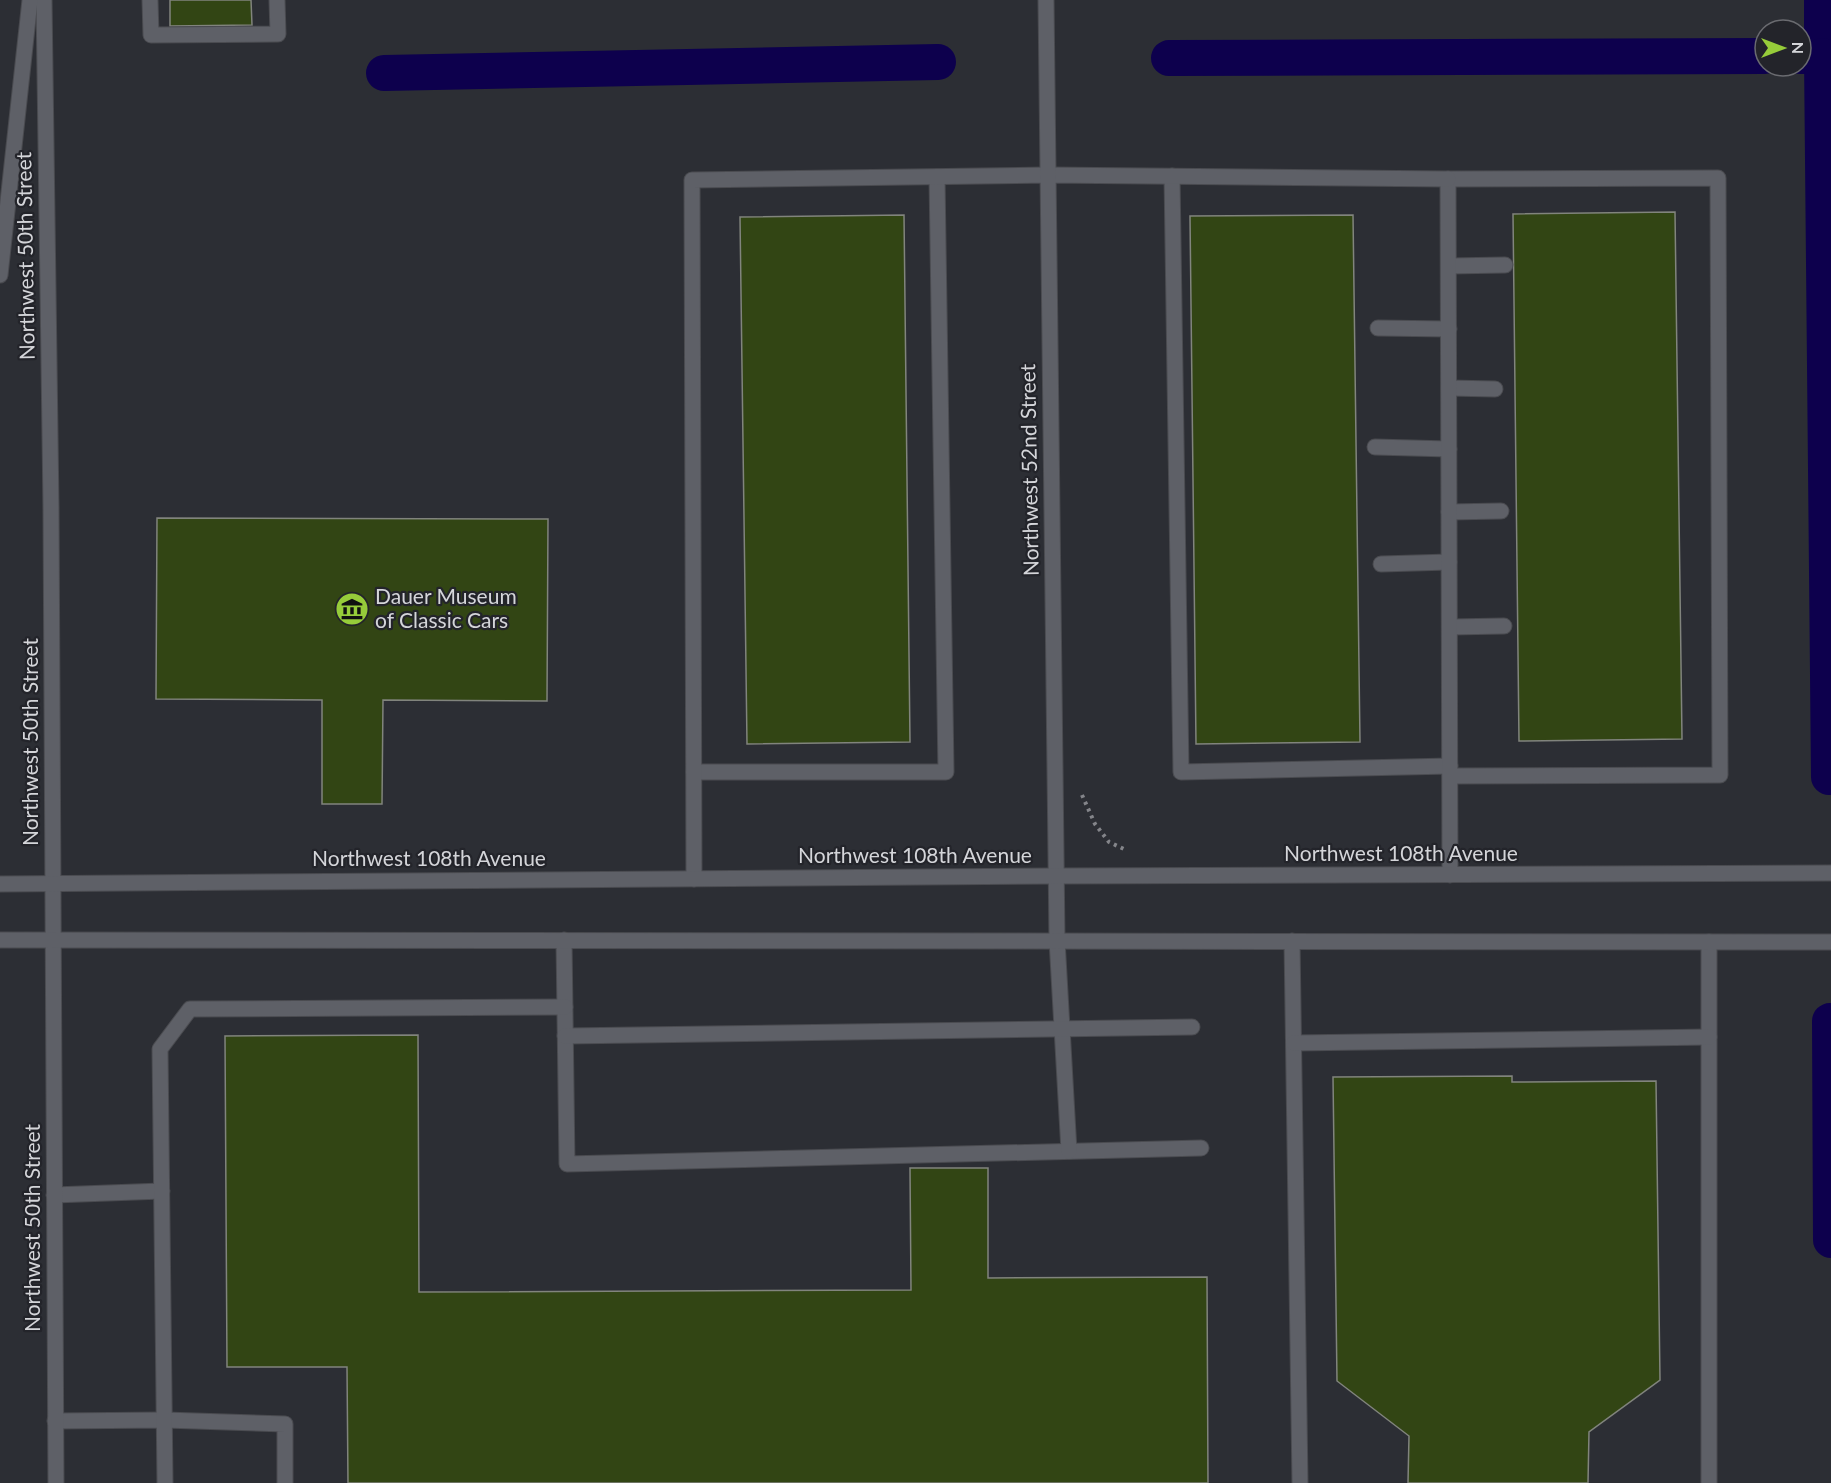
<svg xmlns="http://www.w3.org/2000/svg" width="1831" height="1483" viewBox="0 0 1831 1483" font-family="Lato,sans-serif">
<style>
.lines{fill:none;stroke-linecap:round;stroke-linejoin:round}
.canal{stroke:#0d004d;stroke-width:36}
.building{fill:#324514;stroke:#81847d;stroke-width:1.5}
.lane-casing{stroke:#4a4b50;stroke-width:17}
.street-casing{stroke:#4a4b50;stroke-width:17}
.path{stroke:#84858a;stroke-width:4;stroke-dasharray:3 4.5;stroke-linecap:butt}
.lane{stroke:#5e6067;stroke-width:15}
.street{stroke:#5e6067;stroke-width:15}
.labels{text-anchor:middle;stroke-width:4.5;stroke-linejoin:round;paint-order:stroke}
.street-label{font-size:21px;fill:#d4d5d9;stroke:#23242a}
.poi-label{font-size:21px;fill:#d4d5d9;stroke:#23242a;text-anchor:start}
</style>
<rect width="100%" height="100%" fill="#2c2e34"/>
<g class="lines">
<g class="canal">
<polyline points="1801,56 1822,56 1822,0"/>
<polyline points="1822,56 1829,777"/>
<polyline points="1169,58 1765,56"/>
<polyline points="384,73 938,62"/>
<polyline points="1830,1021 1831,1240"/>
</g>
</g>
<g class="building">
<polygon points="170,0 251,0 252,25 170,26"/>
<polygon points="1675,212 1682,739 1519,741 1513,214"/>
<polygon points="904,215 910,742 747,744 740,217"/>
<polygon points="1353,215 1360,742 1196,744 1190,216"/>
<polygon points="157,518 548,519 547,701 383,700 382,804 322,804 322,700 156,699"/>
<polygon points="418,1035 419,1292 911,1290 910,1168 988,1168 988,1278 1207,1277 1208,1483 348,1483 347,1367 227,1367 225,1036"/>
<polygon points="1512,1076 1512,1082 1656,1081 1660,1380 1589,1432 1588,1483 1408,1483 1409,1436 1337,1381 1333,1077"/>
</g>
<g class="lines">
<defs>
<g id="lane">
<polyline points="150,0 151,35 278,34 277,0"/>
<polyline points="1172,176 1181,772 1450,766"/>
<polyline points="1449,266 1505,265"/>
<polyline points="1378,328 1449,329"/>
<polyline points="1449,388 1495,389"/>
<polyline points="1375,447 1449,449"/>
<polyline points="1449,512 1501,511"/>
<polyline points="1381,564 1449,562"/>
<polyline points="1450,627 1504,626"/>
<polyline points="694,772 946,772 937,177"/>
<path d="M1450 776 1720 775 1718 178 1448 179C1450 411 1450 643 1450 875"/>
<polyline points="694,879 692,180 1048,175 1448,179"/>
<polyline points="564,940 567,1164 1201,1148"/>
<polyline points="1057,940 1069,1151"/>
<polyline points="1292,941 1300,1483"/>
<polyline points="1709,942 1709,1483"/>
<polyline points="565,1036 1192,1027"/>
<polyline points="1294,1043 1709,1037"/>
<polyline points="54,1195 162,1191"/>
<polyline points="55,1421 165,1420 285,1424 285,1483"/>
<polyline points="165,1483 160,1049 190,1009 565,1007"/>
</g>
<g id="street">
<polyline points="44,0 51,507 56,1483"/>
<polyline points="1046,0 1057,940"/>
<polyline points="0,275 30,0"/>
<polyline points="0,884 1055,876 1831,873"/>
<polyline points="0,940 1831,942"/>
</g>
</defs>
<use href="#lane" class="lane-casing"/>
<use href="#street" class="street-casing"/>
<polyline class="path" points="1082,795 1095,824 1109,842 1126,850"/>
<use href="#lane" class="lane"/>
<use href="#street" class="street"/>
</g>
<defs>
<symbol id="museum-disc" viewBox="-11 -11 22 22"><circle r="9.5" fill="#96cc3a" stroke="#23242a"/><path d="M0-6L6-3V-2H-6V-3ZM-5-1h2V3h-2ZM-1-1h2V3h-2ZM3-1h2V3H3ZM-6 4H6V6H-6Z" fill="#111"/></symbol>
</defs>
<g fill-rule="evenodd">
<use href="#museum-disc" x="333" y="590" width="38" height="38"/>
</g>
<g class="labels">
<g class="street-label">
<text transform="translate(26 256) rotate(-91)" y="7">Northwest 50th Street</text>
<text transform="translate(1030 470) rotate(-91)" y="7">Northwest 52nd Street</text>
<text transform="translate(31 742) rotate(-90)" y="7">Northwest 50th Street</text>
<text x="1401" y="861">Northwest 108th Avenue</text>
<text x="915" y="863">Northwest 108th Avenue</text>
<text x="429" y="866">Northwest 108th Avenue</text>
<text transform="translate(33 1228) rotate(-90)" y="7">Northwest 50th Street</text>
</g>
<g class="poi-label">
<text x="375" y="604">Dauer Museum<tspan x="375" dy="24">of Classic Cars</tspan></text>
</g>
</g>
<g transform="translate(1783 48) rotate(90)"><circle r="28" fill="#23242a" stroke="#6a6b70" stroke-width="1.5"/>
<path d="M0-4.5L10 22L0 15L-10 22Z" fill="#96cc3a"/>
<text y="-9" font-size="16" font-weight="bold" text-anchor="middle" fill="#d4d5d9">N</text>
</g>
</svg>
